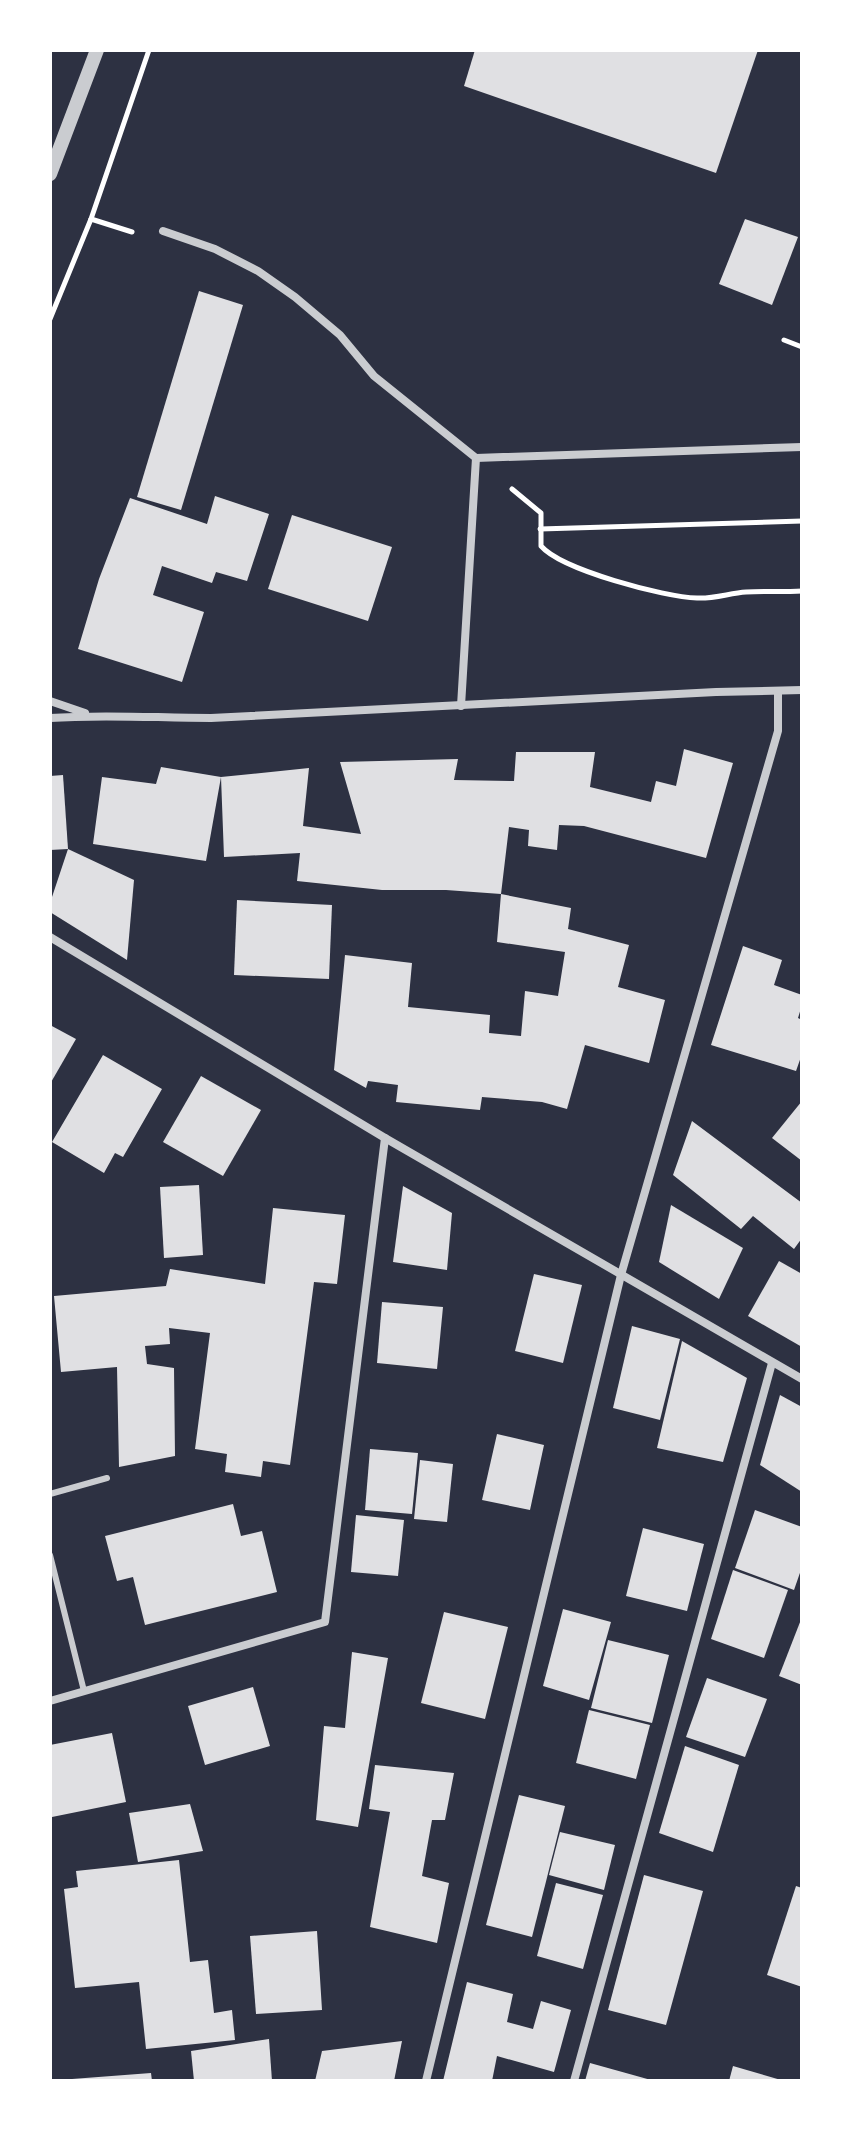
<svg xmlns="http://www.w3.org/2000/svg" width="852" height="2131" viewBox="0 0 852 2131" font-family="Arial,sans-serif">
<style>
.building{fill:#e0e0e3}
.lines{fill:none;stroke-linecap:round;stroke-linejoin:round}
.path{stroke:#fff;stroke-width:5}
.service{stroke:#caccd0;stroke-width:6}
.minor{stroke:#caccd0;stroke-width:8}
.tertiary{stroke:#caccd0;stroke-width:14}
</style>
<rect width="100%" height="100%" fill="#2d3142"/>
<g class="building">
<polygon points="475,50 758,50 716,173 464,86"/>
<polygon points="745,219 798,237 772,305 719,284"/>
<polygon points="199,291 243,305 181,510 137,497"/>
<polygon points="215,496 269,514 247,581 216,572 212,583 162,566 153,595 204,612 182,682 78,649 99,579 130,498 207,524"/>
<polygon points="292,515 392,547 368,621 268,589"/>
<polygon points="684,749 733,763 706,858 584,826 559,825 557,850 528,846 529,830 509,827 501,894 446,890 382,890 297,881 300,853 224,857 221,777 309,768 303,826 361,834 340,762 458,759 454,780 514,781 516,752 595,752 590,787 651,802 656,781 676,786"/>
<polygon points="161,767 221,777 206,861 93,844 102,777 156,784"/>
<polygon points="63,775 68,849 50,850 50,776"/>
<polygon points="68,849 134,880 127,960 50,912 50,903"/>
<polygon points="501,894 571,908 568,929 629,945 618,987 665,1000 649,1063 585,1045 567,1109 542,1102 482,1097 480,1110 396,1102 398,1085 368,1081 366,1088 334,1070 345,955 412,963 408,1007 490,1015 489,1033 521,1036 525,991 558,996 565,952 497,942"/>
<polygon points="237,900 332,905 329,979 234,975"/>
<polygon points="743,946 782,960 774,985 802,995 802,1005 798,1018 802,1020 802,1054 796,1071 711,1045"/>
<polygon points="50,1025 76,1039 50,1084"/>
<polygon points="103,1055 162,1089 123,1157 115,1153 104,1173 52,1142"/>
<polygon points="201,1076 261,1110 223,1176 163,1142"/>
<polygon points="802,1101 802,1161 772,1138"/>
<polygon points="692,1121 802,1203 802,1238 794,1249 753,1216 741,1229 673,1175"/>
<polygon points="199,1185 203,1255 164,1258 160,1187"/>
<polygon points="403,1186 452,1213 447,1270 393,1262"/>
<polygon points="671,1205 743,1248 719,1299 659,1262"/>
<polygon points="273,1208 345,1215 337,1284 314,1282 290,1465 263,1461 261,1477 225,1472 227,1454 195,1449 210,1333 169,1328 170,1344 145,1346 147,1364 174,1368 175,1456 119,1467 117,1367 61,1372 54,1296 166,1286 170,1269 265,1284"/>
<polygon points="779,1261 802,1274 802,1347 748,1316"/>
<polygon points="534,1274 582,1285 563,1363 515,1351"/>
<polygon points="382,1302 443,1307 437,1369 377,1363"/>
<polygon points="632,1326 680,1339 660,1420 613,1408"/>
<polygon points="682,1341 747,1378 723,1462 657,1448"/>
<polygon points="780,1395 802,1407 802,1492 760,1465"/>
<polygon points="497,1434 544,1445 530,1510 482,1500"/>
<polygon points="370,1449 418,1453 412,1514 365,1510"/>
<polygon points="420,1460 453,1464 447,1522 414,1519"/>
<polygon points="233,1504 241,1536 262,1531 277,1592 145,1625 133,1577 117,1581 105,1536"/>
<polygon points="755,1510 802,1527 802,1567 794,1590 735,1568"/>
<polygon points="356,1515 404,1520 398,1576 351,1572"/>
<polygon points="643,1528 704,1544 687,1611 626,1596"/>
<polygon points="733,1570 788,1590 764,1658 711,1639"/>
<polygon points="563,1609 611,1622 589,1700 543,1686"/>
<polygon points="444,1612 508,1627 485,1719 421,1703"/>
<polygon points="802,1617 802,1685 779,1676"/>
<polygon points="608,1640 669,1655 652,1723 591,1708"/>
<polygon points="352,1652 388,1658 358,1827 316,1820 324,1726 345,1728"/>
<polygon points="707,1678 767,1699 745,1757 686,1737"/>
<polygon points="253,1687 270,1746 205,1765 188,1706"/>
<polygon points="589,1710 650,1725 636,1779 576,1763"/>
<polygon points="112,1733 126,1802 52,1817 50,1807 50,1745"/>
<polygon points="685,1746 739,1765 713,1852 659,1833"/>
<polygon points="375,1765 454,1773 445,1820 432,1820 422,1876 449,1883 437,1943 370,1927 390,1812 369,1809"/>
<polygon points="519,1795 565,1806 532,1937 486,1925"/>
<polygon points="190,1804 203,1851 138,1862 129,1813"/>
<polygon points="560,1832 615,1845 604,1890 549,1875"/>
<polygon points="179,1860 190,1962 208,1960 214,2013 232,2010 235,2040 146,2049 139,1982 75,1988 64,1889 78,1887 76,1871"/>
<polygon points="644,1875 703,1891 666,2025 608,2010"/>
<polygon points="556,1883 603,1895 583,1969 537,1956"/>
<polygon points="796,1886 802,1888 802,1987 767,1975"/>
<polygon points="317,1931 322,2010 256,2014 250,1936"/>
<polygon points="467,1982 513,1994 507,2022 533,2029 541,2001 571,2010 554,2072 497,2056 492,2081 443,2081"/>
<polygon points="269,2039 272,2081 194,2081 191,2051"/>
<polygon points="402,2041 394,2081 315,2081 322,2051"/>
<polygon points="590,2063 651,2080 651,2081 585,2081"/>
<polygon points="733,2066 781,2080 780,2081 729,2081"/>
<polygon points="151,2073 152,2081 72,2081 72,2079"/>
</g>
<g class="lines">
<g class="path">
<polyline points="91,219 132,232"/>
<polyline points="50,319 91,219 149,50"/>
<polyline points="784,340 802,347"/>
<path d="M512 489 541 513V546C562 570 664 597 697 598 714 599 730 593 746 592 765 591 783 592 802 591"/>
<polyline points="540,529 802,521"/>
</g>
<g class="service">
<polyline points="50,1494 107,1478"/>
<polyline points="50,1555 84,1691"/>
</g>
<g class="minor">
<polyline points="163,231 215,249 258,271 295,297 340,335 374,376 476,458"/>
<polyline points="476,458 802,447"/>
<polyline points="50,701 85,713"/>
<polyline points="461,706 476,458"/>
<path d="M50 718C104 714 158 718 211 718L716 692 802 690"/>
<polyline points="50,937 385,1138 802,1379"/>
<polyline points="50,1701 325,1622 385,1138"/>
<polyline points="426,2081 621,1275 778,731 778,691"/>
<polyline points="574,2081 772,1363"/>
</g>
<polyline class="tertiary" points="50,174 97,50"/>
</g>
<rect width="852" height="2131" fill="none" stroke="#ffffff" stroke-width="104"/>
</svg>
